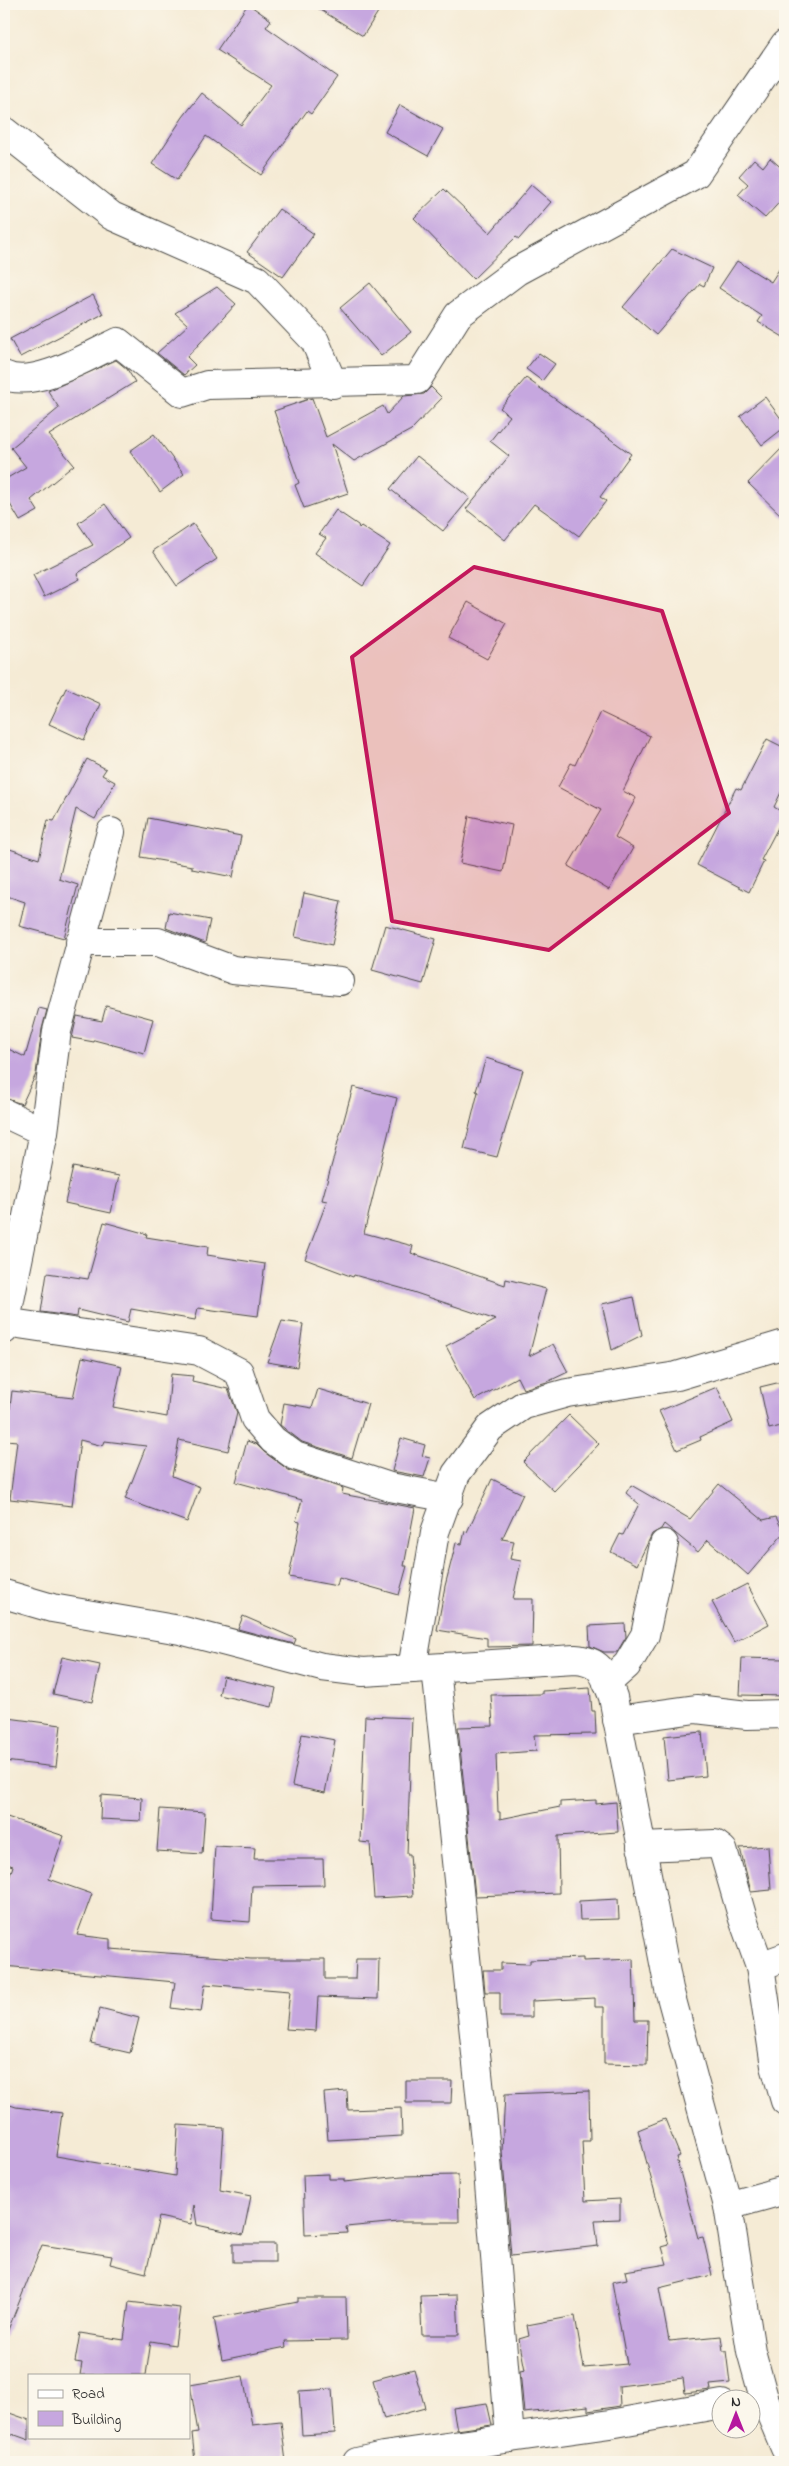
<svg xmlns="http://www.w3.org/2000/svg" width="789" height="2466" viewBox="0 0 789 2466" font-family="'Indie Flower',sans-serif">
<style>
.building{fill:#c6a7df}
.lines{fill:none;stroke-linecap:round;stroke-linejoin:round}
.minor-casing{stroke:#494844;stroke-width:30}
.minor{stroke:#fff;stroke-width:28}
.marked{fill:#c2185b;fill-opacity:0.2;stroke:#c2185b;stroke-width:4;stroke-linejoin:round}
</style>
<rect width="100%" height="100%" fill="#fbf7ec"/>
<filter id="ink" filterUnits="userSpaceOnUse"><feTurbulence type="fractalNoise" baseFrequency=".02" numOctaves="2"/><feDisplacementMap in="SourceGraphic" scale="10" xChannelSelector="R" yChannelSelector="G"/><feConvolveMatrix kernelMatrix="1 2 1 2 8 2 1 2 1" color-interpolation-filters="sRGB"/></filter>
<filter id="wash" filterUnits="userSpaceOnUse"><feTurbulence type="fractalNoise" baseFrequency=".0096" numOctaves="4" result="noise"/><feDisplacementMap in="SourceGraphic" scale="20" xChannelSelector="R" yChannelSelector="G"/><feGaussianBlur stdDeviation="1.12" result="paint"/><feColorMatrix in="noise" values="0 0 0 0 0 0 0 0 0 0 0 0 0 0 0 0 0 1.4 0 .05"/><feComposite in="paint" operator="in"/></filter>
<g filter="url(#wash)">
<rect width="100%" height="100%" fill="#f5ebd5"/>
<g id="blocks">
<g class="building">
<polygon points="248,4 271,20 266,27 337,77 311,114 307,111 261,175 206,136 177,180 152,164 183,117 202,93 241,125 271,85 217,50"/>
<polygon points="311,4 383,4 363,36"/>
<polygon points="400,105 443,129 428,156 385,132"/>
<polygon points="770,158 785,171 785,196 765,218 738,195 748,184 739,176 754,159 763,167"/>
<polygon points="531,185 551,202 519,239 516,237 473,279 414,218 444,189 490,233"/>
<polygon points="279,209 314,234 283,277 247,252"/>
<polygon points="672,249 712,268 704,286 700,284 656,335 623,307"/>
<polygon points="785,260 785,338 758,322 762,316 719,288 737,261 771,282"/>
<polygon points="370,283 411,332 381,356 340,308"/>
<polygon points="217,287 236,304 187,357 195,365 184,375 157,353 188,325 175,313"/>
<polygon points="93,295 103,314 20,357 10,339"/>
<polygon points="539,353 555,364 542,381 526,369"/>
<polygon points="116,360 127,369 135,382 49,435 74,465 31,500 38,511 20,521 4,494 4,480 26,467 11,448 59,408 48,391"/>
<polygon points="526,378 631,454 600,497 606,501 579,536 534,504 505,540 466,509 509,456 490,441 510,416 500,408"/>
<polygon points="431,387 442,398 411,430 354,461 332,444 348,493 304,508 295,485 299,483 274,411 312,398 326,437 383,406 387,414 404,396 424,394"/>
<polygon points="765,397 785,424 785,427 762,445 740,416"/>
<polygon points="154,434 184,474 160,492 130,451"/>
<polygon points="785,445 785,519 748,483"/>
<polygon points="417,456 470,498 443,531 390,489"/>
<polygon points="105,504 129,538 77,574 80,579 44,597 33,575 93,545 78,523"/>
<polygon points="336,510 358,525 359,528 361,526 390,545 363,586 315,553 326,538 319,534"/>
<polygon points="193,524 217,559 177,586 153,551"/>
<polygon points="468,602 507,624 487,659 448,638"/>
<polygon points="66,688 101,704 84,740 49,724"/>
<polygon points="600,712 650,736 623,791 636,798 615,837 633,848 609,890 568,866 601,810 558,787 571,763 575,765"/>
<polygon points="767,739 785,748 785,784 774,807 785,814 761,860 764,861 749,892 697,865 736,788 741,790"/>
<polygon points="87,759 106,769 102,775 115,782 95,819 76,809 59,879 78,885 64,938 19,926 25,902 4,895 4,847 39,859 48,820 54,821"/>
<polygon points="469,816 512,825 503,872 460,863"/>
<polygon points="148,818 241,836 233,877 192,869 192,866 141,857"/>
<polygon points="304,893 341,901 332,945 295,937"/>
<polygon points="169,912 210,920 205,943 166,928"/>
<polygon points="385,925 436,939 423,984 372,970"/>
<polygon points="106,1006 153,1019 144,1053 94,1040 94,1042 72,1038 77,1016 102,1021"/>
<polygon points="39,1008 47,1010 42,1029 36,1074 22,1104 4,1098 4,1047 25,1057"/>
<polygon points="486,1058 523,1070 497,1157 464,1149 478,1092 476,1091"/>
<polygon points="353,1087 397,1098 364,1233 413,1246 411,1253 505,1285 506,1279 546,1289 529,1356 553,1344 568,1372 547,1382 523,1389 517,1377 475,1400 446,1346 496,1320 404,1289 354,1275 353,1277 305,1259 327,1201 322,1200"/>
<polygon points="73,1167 119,1176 111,1213 65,1203"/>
<polygon points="104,1222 147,1234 146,1237 208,1247 207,1255 265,1264 258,1316 198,1308 195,1320 131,1309 128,1322 78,1310 77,1317 41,1312 47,1273 88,1279"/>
<polygon points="634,1297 642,1335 612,1350 602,1304"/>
<polygon points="282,1321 303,1324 297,1367 267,1362"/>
<polygon points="82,1357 122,1366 113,1407 167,1417 171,1374 193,1376 192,1381 228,1389 237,1413 228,1451 179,1440 172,1476 200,1487 187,1522 125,1499 146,1446 105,1441 103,1446 80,1440 72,1506 10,1499 17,1441 6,1440 12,1391 73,1398"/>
<polygon points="785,1381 785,1425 769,1429 760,1387"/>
<polygon points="717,1387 733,1422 700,1437 701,1440 677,1450 659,1411"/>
<polygon points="318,1389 368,1404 352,1458 302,1442 280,1425 284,1403 312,1408"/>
<polygon points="569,1415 599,1444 554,1491 523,1462"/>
<polygon points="401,1438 425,1445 422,1456 430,1458 424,1477 392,1471"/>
<polygon points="247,1441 256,1444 264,1452 290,1471 343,1488 342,1494 415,1508 404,1566 407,1566 399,1595 339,1578 337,1586 289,1577 300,1522 296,1521 302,1500 236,1482"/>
<polygon points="492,1479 523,1494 502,1539 514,1541 510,1559 521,1561 513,1599 533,1599 532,1646 487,1647 487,1638 437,1630 445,1586 456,1543 462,1544 465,1531 467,1532"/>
<polygon points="719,1484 763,1520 776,1517 784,1533 748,1575 708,1540 698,1552 664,1524 661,1529 652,1534 637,1565 611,1552 620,1534 623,1535 639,1504 626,1493 631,1485 690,1519"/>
<polygon points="747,1584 769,1624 734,1642 712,1602"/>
<polygon points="243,1616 296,1639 294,1644 238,1629"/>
<polygon points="625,1624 626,1637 617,1652 604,1652 590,1646 589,1626"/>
<polygon points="62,1657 100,1665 92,1702 53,1694"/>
<polygon points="742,1658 785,1659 785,1696 740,1695"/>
<polygon points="223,1676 276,1688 272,1707 219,1695"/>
<polygon points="590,1688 592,1711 595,1711 596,1734 534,1735 536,1751 496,1754 498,1812 500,1812 500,1819 560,1807 560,1802 596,1800 596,1804 616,1802 618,1832 558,1836 559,1893 475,1896 458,1727 493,1726 491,1695 542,1694 542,1691"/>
<polygon points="365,1716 412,1718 407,1854 410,1854 413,1896 374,1898 370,1843 360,1842"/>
<polygon points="8,1718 61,1725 56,1767 4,1761"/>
<polygon points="702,1732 706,1776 668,1780 664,1736"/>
<polygon points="302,1734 335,1740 325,1793 292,1786"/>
<polygon points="101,1795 142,1798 141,1821 100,1819"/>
<polygon points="160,1809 205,1812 202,1854 157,1851"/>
<polygon points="4,1816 64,1836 49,1879 92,1894 77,1935 110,1939 110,1949 251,1959 325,1959 325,1979 355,1979 356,1959 379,1959 378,1999 318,1997 316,2031 286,2029 290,1991 205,1984 201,2012 171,2008 175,1982 4,1966 4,1894 13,1866 4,1863"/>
<polygon points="215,1846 255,1848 254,1859 323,1859 324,1885 252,1886 250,1922 211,1919"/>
<polygon points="768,1846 771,1890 751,1892 740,1848"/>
<polygon points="618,1899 619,1919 580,1920 579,1901"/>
<polygon points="583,1958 583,1961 633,1959 635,2020 648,2020 647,2065 604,2064 604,2007 595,2007 595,1998 532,2001 532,2017 500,2017 500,1992 485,1992 483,1970 501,1970 501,1963 530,1964 530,1960"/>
<polygon points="100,2008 139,2018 130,2053 91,2044"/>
<polygon points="406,2081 452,2081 451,2103 406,2103"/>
<polygon points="347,2091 348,2110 401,2108 402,2136 328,2140 324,2093"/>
<polygon points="589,2091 590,2141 582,2141 585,2201 620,2199 620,2219 595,2220 598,2246 511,2256 502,2151 505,2094"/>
<polygon points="4,2103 16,2107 62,2113 56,2156 175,2176 178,2125 224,2128 220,2190 251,2196 243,2235 197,2225 194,2205 191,2224 159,2217 146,2273 110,2264 112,2256 42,2245 4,2340"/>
<polygon points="665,2119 680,2156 676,2157 698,2238 703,2237 712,2275 659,2288 669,2341 721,2336 723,2351 726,2351 730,2383 710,2385 711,2390 685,2393 683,2378 619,2386 620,2406 588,2411 588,2406 524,2413 520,2371 525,2370 519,2339 529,2336 527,2325 575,2316 584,2368 627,2364 612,2282 627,2279 625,2271 667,2264 662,2247 669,2245 638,2130"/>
<polygon points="329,2174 329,2179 344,2179 344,2182 402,2176 458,2175 459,2222 398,2222 346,2227 347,2233 305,2235 303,2175"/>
<rect x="233" y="2244" width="42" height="18"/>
<polygon points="457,2295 459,2335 422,2335 420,2296"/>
<polygon points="298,2298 346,2298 347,2340 285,2341 286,2347 222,2360 214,2318 298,2302"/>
<polygon points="129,2302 180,2308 175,2345 151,2341 146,2375 80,2375 82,2363 75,2362 80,2333 124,2340"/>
<polygon points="414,2369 425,2408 384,2419 373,2380"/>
<polygon points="243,2376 252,2425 281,2422 286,2462 195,2462 192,2433 198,2432 190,2385"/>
<polygon points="332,2389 335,2433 302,2435 299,2391"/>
<polygon points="487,2403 492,2425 457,2430 453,2408"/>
<polygon points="4,2411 29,2420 29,2440 4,2431"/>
<polygon points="497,2456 499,2462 464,2462 463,2460"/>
</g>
</g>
</g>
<g filter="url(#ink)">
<use href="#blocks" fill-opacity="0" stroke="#494844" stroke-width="1"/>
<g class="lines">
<defs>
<g id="minor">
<polyline points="4,131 112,216 257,280 315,341 333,384"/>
<path d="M4 375C33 390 90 355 118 342L182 393 207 385 417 380 458 315 517 271 696 174 785 44"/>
<polyline points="80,942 158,942 233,970 340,981"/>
<polyline points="4,1113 44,1132"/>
<polyline points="5,1322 199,1351 239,1372 255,1419 273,1440 295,1456 390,1487 449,1498"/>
<polyline points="4,1330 44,1132 57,1031 111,832"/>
<path d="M4 1594 52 1608 180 1630 322 1667 363 1672 575 1659C602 1661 604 1674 613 1697L669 1989 728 2206 751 2351 764 2398 785 2448"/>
<polyline points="436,1668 487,2160 510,2438"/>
<polyline points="412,1669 435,1532 456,1474 490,1428 524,1405 567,1393 677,1376 785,1344"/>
<polyline points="607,1683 627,1665 645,1635 664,1544"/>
<polyline points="617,1720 696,1709 747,1715 785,1714"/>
<polyline points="641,1847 715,1844 723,1850 743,1919 760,1966 775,2066 785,2101"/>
<polyline points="760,1966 785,1957"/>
<polyline points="728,2206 785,2190"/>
<polyline points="357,2462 383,2456 610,2424 722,2404"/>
</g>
</defs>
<use href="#minor" class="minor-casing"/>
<use href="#minor" class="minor"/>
</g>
</g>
<path class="marked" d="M474 567 662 611 729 813 549 950 392 921 352 657Z"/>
<rect width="789" height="2466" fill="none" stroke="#fbf7ec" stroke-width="20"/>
<rect x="28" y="2374" width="162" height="65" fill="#fbf7ec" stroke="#a8a59f"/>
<rect x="38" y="2390" width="25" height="8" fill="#ffffff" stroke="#a8a59f"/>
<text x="72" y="2398" font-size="15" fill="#2b2b2b">Road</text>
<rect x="38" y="2411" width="25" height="15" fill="#c6a7df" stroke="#a8a59f"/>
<text x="72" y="2424" font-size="15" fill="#2b2b2b">Building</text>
<g transform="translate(736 2414)"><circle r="24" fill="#fbf7ec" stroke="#a8a59f"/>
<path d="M0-4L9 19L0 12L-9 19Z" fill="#b5179e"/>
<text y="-8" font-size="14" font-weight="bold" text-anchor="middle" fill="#2b2b2b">N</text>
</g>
</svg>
